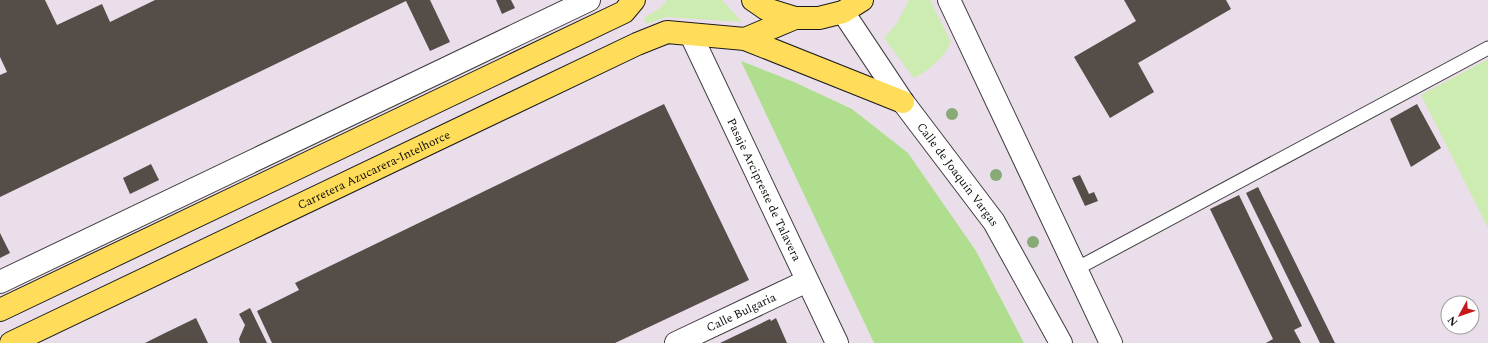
<svg xmlns="http://www.w3.org/2000/svg" width="1488" height="343" viewBox="0 0 1488 343" font-family="Spectral,serif">
<style>
.industrial{fill:#ebdeeb;fill-rule:evenodd}
.green{fill:#cdecb1}
.forest{fill:#afde8f}
.building{fill:#554d47}
.lines{fill:none;stroke-linecap:round;stroke-linejoin:round}
.service-casing{stroke:#3e3e3e;stroke-width:15}
.minor-casing{stroke:#3e3e3e;stroke-width:24}
.tertiary-casing{stroke:#3e3e3e;stroke-width:24}
.primary-casing{stroke:#1c1c1c;stroke-width:24}
.service{stroke:#fff;stroke-width:13}
.minor{stroke:#fff;stroke-width:22}
.tertiary{stroke:#fff;stroke-width:22}
.primary{stroke:#ffdd5a;stroke-width:22}
.tree{fill:#87aa76}
.labels{text-anchor:middle;stroke-width:4;stroke-linejoin:round;paint-order:stroke}
.street-label{font-size:12px;fill:#0b0b0b;stroke:#fff}
</style>
<rect width="100%" height="100%" fill="#fffcea"/>
<path class="industrial" d="M0 0H1488V343H0ZM1448 303H1472V327H1448Z"/>
<g class="green">
<polygon points="667,0 722,0 742,22 666,17 647,24 644,18 660,8"/>
<path d="M909 0H930L951 42C944 57 929 71 914 78L884 38 897 23Z"/>
<polygon points="1488,59 1488,228 1421,95"/>
</g>
<polygon class="forest" points="741,61 794,82 852,109 908,153 976,251 1024,343 874,343"/>
<g class="building">
<polygon points="0,0 45,0 57,25 102,4 110,22 155,0 430,0 450,42 430,51 406,1 0,197 0,75 7,72 0,57"/>
<polygon points="496,0 511,0 515,8 502,14"/>
<polygon points="1124,0 1226,0 1231,9 1138,63 1154,92 1110,118 1074,57 1136,21"/>
<polygon points="664,104 749,280 615,343 272,343 257,311 299,290 295,283"/>
<polygon points="1417,104 1441,148 1411,167 1390,119"/>
<polygon points="151,164 159,180 130,194 123,178"/>
<polygon points="1080,175 1089,194 1094,192 1098,201 1085,206 1072,178"/>
<polygon points="1258,187 1335,343 1320,343 1246,193"/>
<polygon points="1239,195 1302,326 1294,330 1301,343 1266,343 1273,339 1210,209"/>
<polygon points="0,233 10,253 0,258"/>
<polygon points="250,308 267,343 240,343 239,339 245,325 239,314"/>
<polygon points="196,318 208,343 145,343 165,333"/>
<polygon points="776,318 787,343 720,343 770,319 771,321"/>
</g>
<g class="lines">
<defs>
<polyline id="service" points="1076,269 1488,48"/>
<g id="minor">
<path id="s1" d="M691 35 837 343"/>
<polyline points="0,282 589,0"/>
<path id="s2" d="M676 343 807 281"/>
</g>
<g id="tertiary">
<polyline points="949,0 1111,343"/>
<path id="s3" d="M843 12 903 102 994 222 1061 343"/>
</g>
<g id="primary">
<polyline points="753,0 766,9 795,18 819,18 843,12 862,0"/>
<polyline points="745,39 795,18"/>
<polyline points="0,310 624,12 634,0"/>
<path id="s4" d="M11 343 637 44 667 32 745 39 903 102"/>
</g>
</defs>
<use href="#service" class="service-casing"/>
<use href="#minor" class="minor-casing"/>
<use href="#tertiary" class="tertiary-casing"/>
<use href="#primary" class="primary-casing"/>
<use href="#service" class="service"/>
<use href="#minor" class="minor"/>
<use href="#tertiary" class="tertiary"/>
<use href="#primary" class="primary"/>
</g>
<g class="tree">
<circle cx="952" cy="114" r="6"/>
<circle cx="996" cy="175" r="6"/>
<circle cx="1033" cy="242" r="6"/>
</g>
<g class="labels">
<g class="street-label">
<text dy="4" stroke="none"><textPath href="#s4" startOffset="402">Carretera Azucarera-Intelhorce</textPath></text>
<text dy="4" stroke="none"><textPath href="#s3" startOffset="199">Calle de Joaquín Vargas</textPath></text>
<text dy="4" stroke="none"><textPath href="#s1" startOffset="171">Pasaje Arcipreste de Talavera</textPath></text>
<text dy="4" stroke="none"><textPath href="#s2" startOffset="72">Calle Bulgaria</textPath></text>
</g>
</g>
<g transform="translate(1460 315) rotate(230)"><circle r="19" fill="#ffffff" stroke="#9d9d9d"/>
<path d="M0-3L7 15L0 10L-7 15Z" fill="#c6191b"/>
<text y="-6" font-size="11" font-weight="bold" text-anchor="middle" fill="#0b0b0b">N</text>
</g>
</svg>
